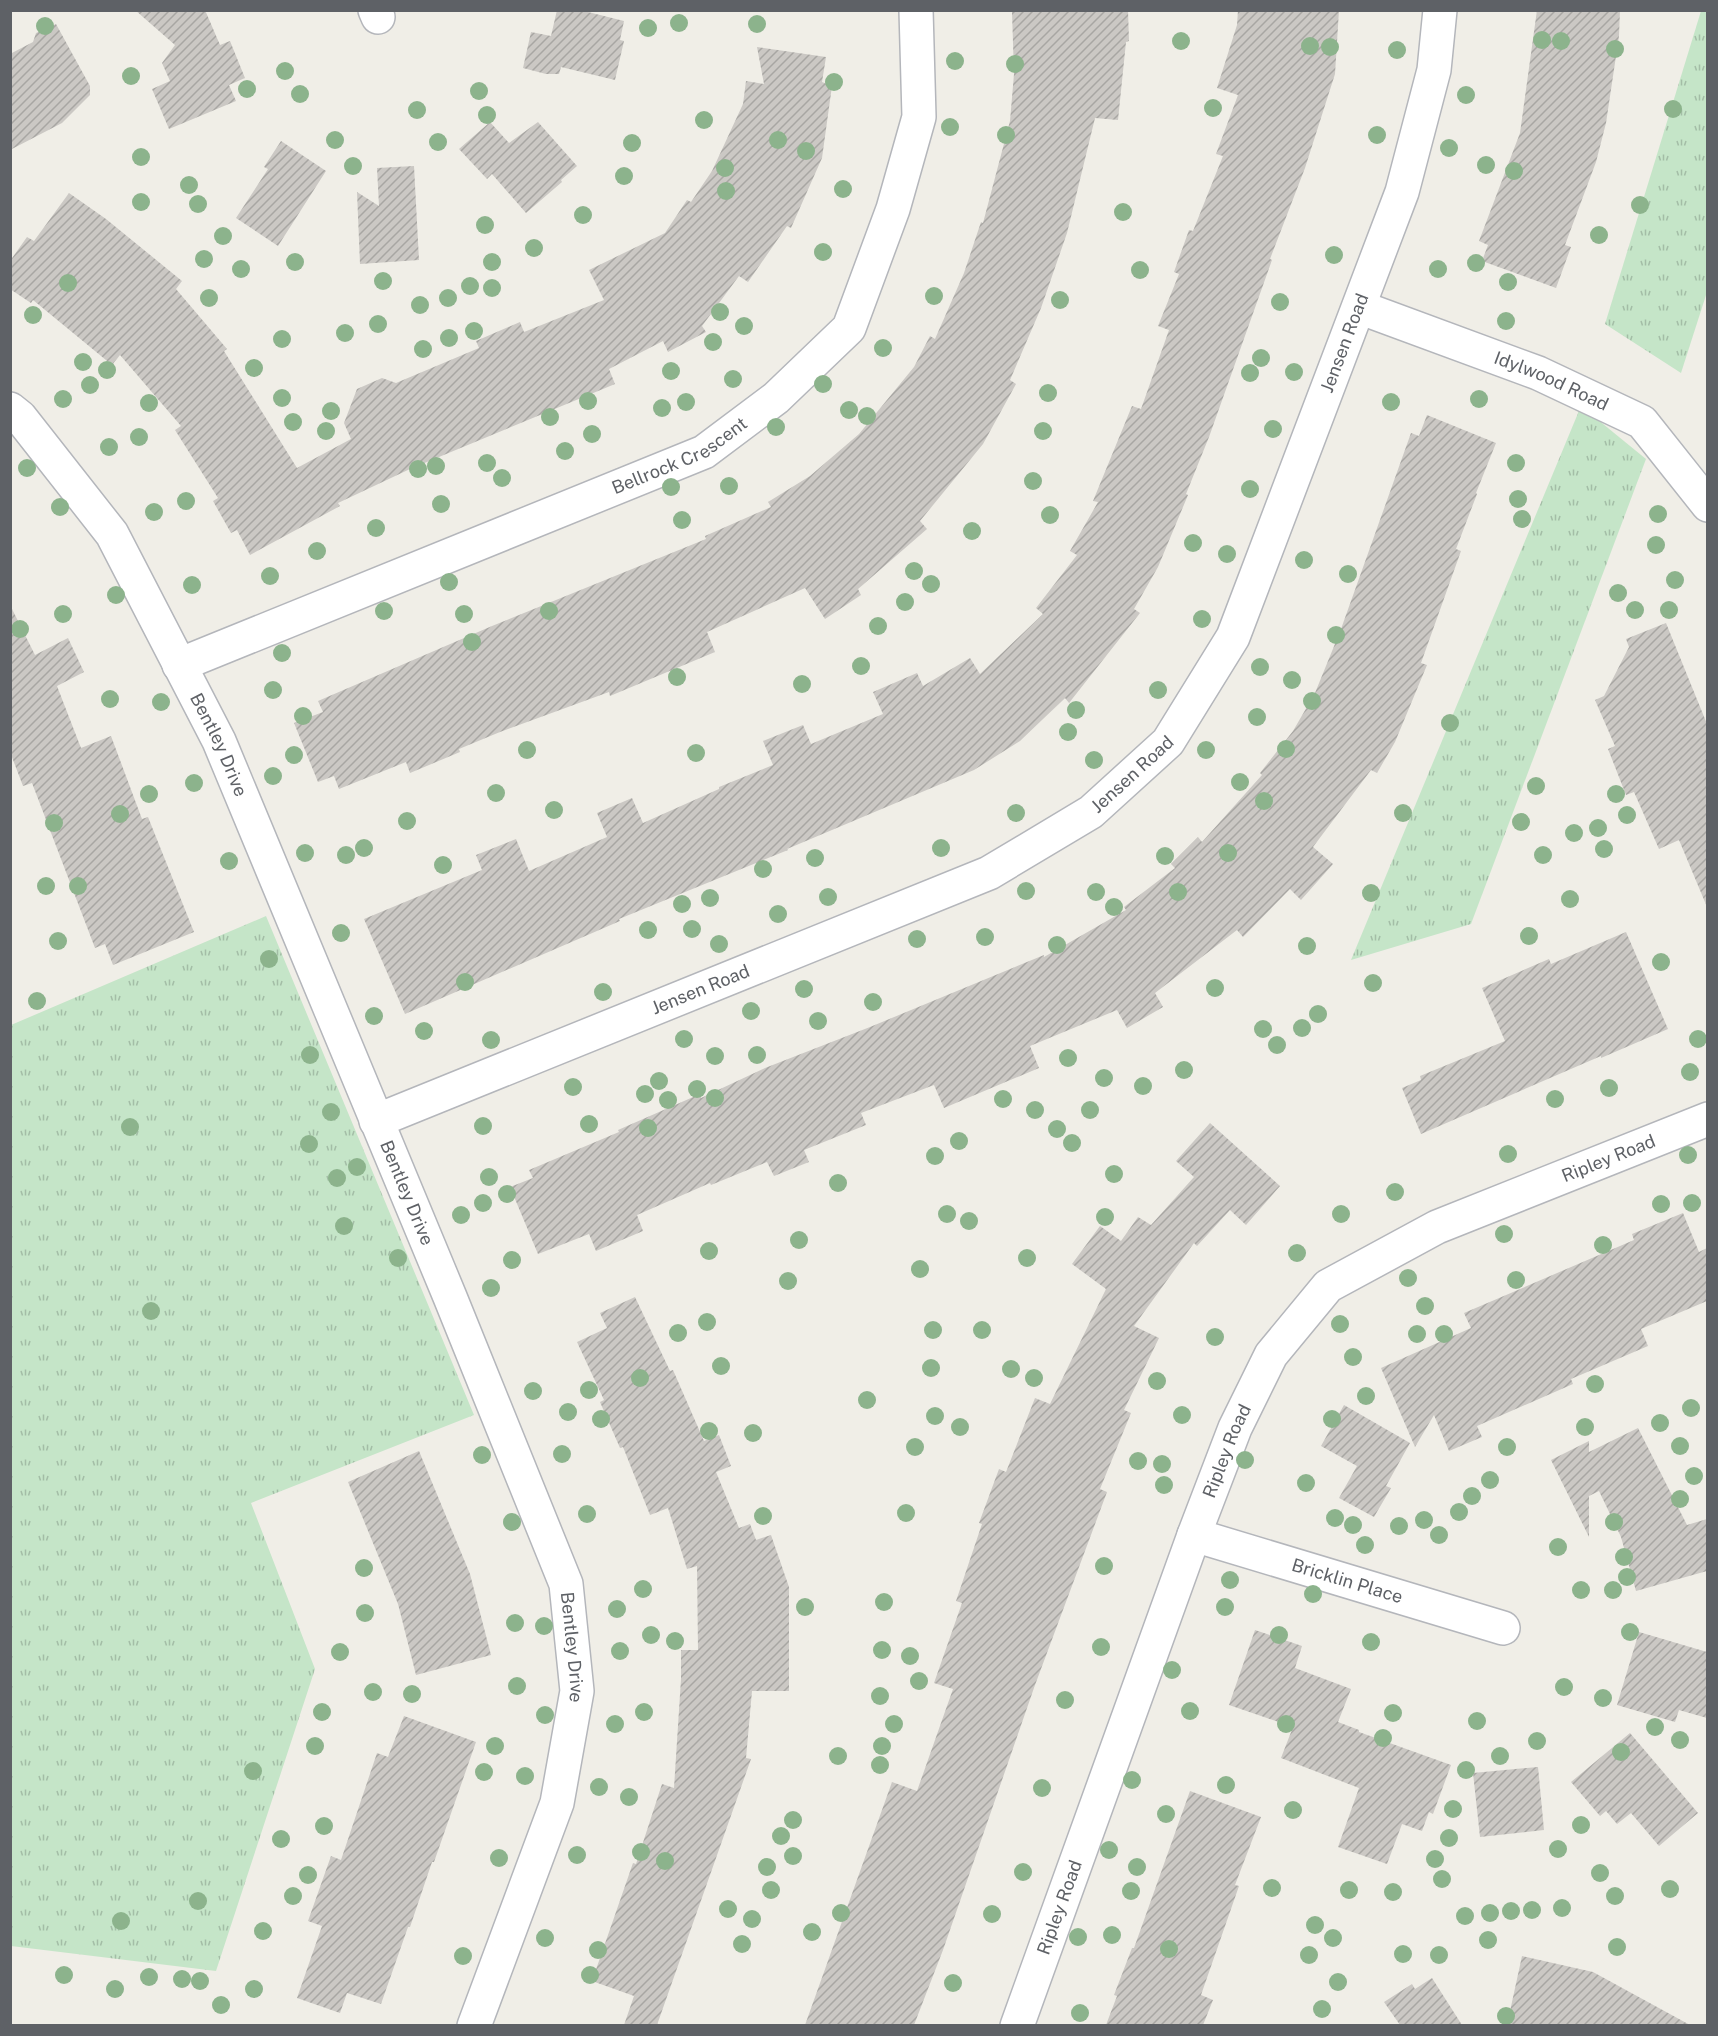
<svg xmlns="http://www.w3.org/2000/svg" width="1718" height="2036" viewBox="0 0 1718 2036" font-family="'Public Sans',sans-serif">
<style>
.grass{fill:url(#grass-tufts)}
.building{fill:url(#building-hatch)}
.lines{fill:none;stroke-linecap:round;stroke-linejoin:round}
.minor-casing{stroke:#b4b6bb;stroke-width:36}
.minor{stroke:#fff;stroke-width:33}
.tree{fill:#8cb38c}
.labels{text-anchor:middle;stroke-width:4.5;stroke-linejoin:round;paint-order:stroke}
.street-label{font-size:18px;fill:#5e6166;stroke:#fff}
</style>
<defs>
<pattern id="grass-tufts" width="24" height="20" patternUnits="userSpaceOnUse" patternTransform="scale(1.5)"><rect width="24" height="20" fill="#c5e5c8"/><path d="M3 7l-1-3M5 7V3M7 7l1-3M15 17l-1-3M17 17v-4M19 17l1-3" fill="none" stroke="#a3bda6"/></pattern>
<pattern id="building-hatch" width="6" height="6" patternUnits="userSpaceOnUse" patternTransform="scale(1.5)"><rect width="6" height="6" fill="#cbc8c4"/><path d="M-1 1l2-2M0 6l6-6M5 7l2-2" fill="none" stroke="#a8a6a3"/></pattern>
</defs>
<rect width="100%" height="100%" fill="#f0eee7"/>
<g class="grass">
<polygon points="1701,11 1708,11 1707,292 1681,373 1605,324"/>
<polygon points="1581,406 1646,459 1471,924 1351,960"/>
<polygon points="266,916 474,1415 251,1503 315,1669 216,1971 11,1946 11,1025"/>
</g>
<g class="building">
<polygon points="135,10 205,10 220,45 230,41 245,78 229,85 236,101 169,129 152,89 170,81 162,63 175,45"/>
<polygon points="557,10 580,10 624,21 620,40 624,41 615,80 561,67 559,74 546,74 523,68 531,32 551,36"/>
<polygon points="1034,10 1128,10 1129,41 1126,42 1118,120 1095,118 1067,233 1041,308 1010,380 1016,384 983,444 920,521 927,529 858,589 861,595 825,619 805,588 707,632 715,652 610,696 609,692 500,732 459,749 460,752 410,773 406,762 339,789 334,776 318,782 294,723 323,712 318,701 492,626 706,539 705,536 771,507 768,502 810,476 859,434 914,367 930,336 935,339 964,273 981,222 983,223 1010,121 1014,74 1012,12"/>
<polygon points="1238,10 1339,10 1335,74 1305,168 1270,259 1272,260 1209,437 1186,494 1188,495 1158,567 1134,609 1140,613 1069,703 1065,698 1020,741 974,770 787,849 788,850 619,919 620,921 405,1014 364,919 482,870 476,855 516,839 529,871 607,837 597,813 632,798 643,823 719,789 719,787 773,765 763,741 803,725 811,744 883,714 873,692 917,673 923,686 970,658 980,674 1043,614 1036,608 1077,555 1070,551 1098,502 1093,501 1132,406 1141,409 1169,330 1158,326 1179,274 1174,272 1189,230 1193,231 1223,156 1216,154 1238,95 1217,88 1237,25"/>
<polygon points="1537,10 1620,10 1619,36 1606,123 1596,162 1565,245 1571,247 1556,288 1482,261 1488,245 1479,241 1520,133"/>
<polygon points="56,24 90,86 90,95 62,123 10,150 10,54 33,42 36,33"/>
<polygon points="757,47 826,57 822,82 832,86 822,158 791,228 787,226 748,282 739,276 702,326 706,332 668,352 663,341 609,369 615,384 410,469 338,503 340,506 250,555 237,530 231,533 213,501 218,498 175,430 181,426 120,355 112,365 33,300 31,303 10,289 10,261 27,237 34,241 69,193 106,219 182,281 176,289 227,349 224,351 297,468 351,439 344,423 357,389 382,378 396,383 479,348 476,341 520,322 524,332 604,300 589,270 665,233 687,200 691,202 712,171 743,104 746,81 764,84"/>
<polygon points="490,122 509,143 538,122 577,166 561,180 562,182 526,213 492,174 487,179 459,149"/>
<polygon points="281,141 326,171 278,246 236,218 268,169 264,167"/>
<polygon points="414,166 419,260 360,264 357,192 379,206 377,168"/>
<polygon points="1427,415 1496,443 1476,493 1477,494 1456,549 1461,551 1421,663 1427,665 1395,742 1377,773 1371,770 1313,847 1333,864 1301,900 1290,889 1243,937 1237,930 1155,993 1163,1007 1127,1028 1117,1010 1030,1046 1039,1068 944,1108 934,1085 861,1113 866,1125 804,1150 809,1162 774,1176 767,1162 711,1185 710,1183 637,1215 643,1231 596,1251 589,1234 538,1254 510,1187 533,1178 529,1170 619,1132 618,1130 700,1094 701,1098 765,1068 870,1027 1044,955 1044,957 1126,910 1124,907 1175,868 1171,864 1198,837 1202,842 1262,775 1260,773 1293,731 1315,693 1341,629 1411,433 1419,436"/>
<polygon points="10,605 35,655 68,638 84,672 57,686 81,748 111,736 142,819 148,817 194,932 113,965 105,944 95,948 32,783 23,786 10,752"/>
<polygon points="1666,623 1707,724 1707,907 1679,840 1659,849 1634,792 1626,795 1608,749 1615,746 1595,700 1604,696 1629,647 1626,639"/>
<polygon points="1626,932 1668,1029 1601,1058 1601,1056 1421,1134 1402,1088 1421,1080 1420,1076 1505,1041 1482,988 1549,959 1551,964"/>
<polygon points="1210,1123 1280,1186 1246,1225 1230,1210 1197,1246 1194,1243 1134,1326 1159,1338 1124,1410 1131,1413 1100,1489 1107,1492 1035,1685 943,1950 914,2025 805,2025 892,1782 917,1791 953,1689 934,1683 962,1603 956,1601 982,1524 979,1523 999,1469 1006,1472 1035,1398 1050,1404 1106,1289 1072,1264 1100,1226 1121,1241 1138,1217 1151,1225 1194,1177 1176,1161"/>
<polygon points="1683,1213 1699,1252 1707,1248 1707,1301 1641,1329 1648,1346 1571,1379 1573,1384 1477,1426 1482,1437 1449,1451 1434,1415 1415,1447 1381,1368 1471,1328 1464,1313 1634,1240 1632,1234"/>
<polygon points="635,1297 670,1371 673,1370 704,1441 719,1435 731,1466 716,1472 739,1528 750,1524 756,1540 771,1535 789,1587 789,1691 752,1691 746,1758 751,1759 657,2025 624,2025 634,1996 592,1981 633,1863 636,1864 662,1784 674,1788 681,1679 681,1650 698,1650 697,1566 687,1569 668,1508 650,1515 623,1447 620,1448 600,1402 604,1400 577,1342 607,1328 600,1313"/>
<polygon points="1344,1405 1410,1443 1386,1486 1391,1488 1374,1517 1339,1498 1357,1466 1321,1446"/>
<polygon points="1638,1428 1687,1525 1707,1519 1707,1571 1636,1591 1621,1537 1599,1491 1589,1496 1589,1537 1551,1460 1589,1441 1589,1452"/>
<polygon points="419,1451 470,1574 491,1655 416,1675 398,1604 348,1482"/>
<polygon points="1255,1630 1302,1646 1295,1668 1351,1689 1338,1722 1359,1730 1359,1732 1451,1765 1433,1814 1429,1812 1422,1831 1402,1824 1387,1864 1338,1847 1359,1788 1281,1758 1293,1727 1229,1705"/>
<polygon points="1639,1632 1707,1652 1707,1718 1679,1710 1675,1722 1617,1705"/>
<polygon points="404,1716 476,1742 434,1862 432,1862 410,1927 408,1927 381,2004 347,1993 340,2013 297,1998 322,1926 308,1921 331,1856 341,1860 377,1753 388,1757"/>
<polygon points="1630,1733 1698,1813 1659,1846 1631,1813 1617,1824 1606,1811 1600,1816 1571,1782"/>
<polygon points="1538,1767 1544,1830 1480,1837 1473,1773"/>
<polygon points="1190,1791 1261,1817 1235,1885 1239,1886 1201,1995 1213,2000 1203,2025 1106,2025 1117,1996 1114,1995 1132,1948 1134,1948"/>
<polygon points="1522,1956 1593,1972 1690,2025 1507,2025"/>
<polygon points="1432,1978 1462,2025 1400,2025 1384,2002 1412,1984 1415,1989"/>
</g>
<g class="lines">
<defs>
<g id="minor">
<polyline points="375,10 378,17"/>
<path id="s1" d="M1359 307 1538 373 1642 422 1708 505"/>
<path id="s2" d="M10 409 20 417 112 534 219 741 450 1297 566 1584 577 1691 557 1803 474 2026"/>
<path id="s3" d="M179 665 704 452 776 398 849 328 893 209 919 117 916 10"/>
<path id="s4" d="M376 1121 989 873 1091 812 1168 742 1233 637 1402 192 1434 70 1440 10"/>
<path id="s5" d="M1194 1535 1503 1628"/>
<path id="s6" d="M1017 2026 1194 1535 1235 1428 1271 1355 1328 1286 1437 1227 1708 1119"/>
</g>
</defs>
<use href="#minor" class="minor-casing"/>
<use href="#minor" class="minor"/>
</g>
<g class="tree">
<circle cx="679" cy="23" r="9"/>
<circle cx="757" cy="24" r="9"/>
<circle cx="45" cy="26" r="9"/>
<circle cx="648" cy="28" r="9"/>
<circle cx="1542" cy="40" r="9"/>
<circle cx="1181" cy="41" r="9"/>
<circle cx="1561" cy="41" r="9"/>
<circle cx="1310" cy="46" r="9"/>
<circle cx="1330" cy="47" r="9"/>
<circle cx="1615" cy="49" r="9"/>
<circle cx="1397" cy="50" r="9"/>
<circle cx="955" cy="61" r="9"/>
<circle cx="1015" cy="64" r="9"/>
<circle cx="285" cy="71" r="9"/>
<circle cx="131" cy="76" r="9"/>
<circle cx="834" cy="82" r="9"/>
<circle cx="247" cy="89" r="9"/>
<circle cx="479" cy="91" r="9"/>
<circle cx="300" cy="94" r="9"/>
<circle cx="1466" cy="95" r="9"/>
<circle cx="1213" cy="108" r="9"/>
<circle cx="1673" cy="109" r="9"/>
<circle cx="417" cy="110" r="9"/>
<circle cx="487" cy="115" r="9"/>
<circle cx="704" cy="120" r="9"/>
<circle cx="950" cy="127" r="9"/>
<circle cx="1006" cy="135" r="9"/>
<circle cx="1377" cy="135" r="9"/>
<circle cx="335" cy="140" r="9"/>
<circle cx="778" cy="140" r="9"/>
<circle cx="438" cy="142" r="9"/>
<circle cx="632" cy="143" r="9"/>
<circle cx="1449" cy="148" r="9"/>
<circle cx="806" cy="151" r="9"/>
<circle cx="141" cy="157" r="9"/>
<circle cx="1486" cy="165" r="9"/>
<circle cx="353" cy="166" r="9"/>
<circle cx="725" cy="168" r="9"/>
<circle cx="1514" cy="171" r="9"/>
<circle cx="624" cy="176" r="9"/>
<circle cx="189" cy="185" r="9"/>
<circle cx="843" cy="189" r="9"/>
<circle cx="726" cy="191" r="9"/>
<circle cx="141" cy="202" r="9"/>
<circle cx="198" cy="204" r="9"/>
<circle cx="1640" cy="205" r="9"/>
<circle cx="1123" cy="212" r="9"/>
<circle cx="583" cy="215" r="9"/>
<circle cx="485" cy="225" r="9"/>
<circle cx="1599" cy="235" r="9"/>
<circle cx="223" cy="236" r="9"/>
<circle cx="534" cy="248" r="9"/>
<circle cx="823" cy="252" r="9"/>
<circle cx="1334" cy="255" r="9"/>
<circle cx="204" cy="259" r="9"/>
<circle cx="295" cy="262" r="9"/>
<circle cx="492" cy="262" r="9"/>
<circle cx="1476" cy="263" r="9"/>
<circle cx="241" cy="269" r="9"/>
<circle cx="1438" cy="269" r="9"/>
<circle cx="1140" cy="270" r="9"/>
<circle cx="383" cy="281" r="9"/>
<circle cx="1508" cy="282" r="9"/>
<circle cx="68" cy="283" r="9"/>
<circle cx="470" cy="286" r="9"/>
<circle cx="492" cy="288" r="9"/>
<circle cx="934" cy="296" r="9"/>
<circle cx="209" cy="298" r="9"/>
<circle cx="448" cy="298" r="9"/>
<circle cx="1060" cy="300" r="9"/>
<circle cx="1280" cy="302" r="9"/>
<circle cx="420" cy="305" r="9"/>
<circle cx="720" cy="312" r="9"/>
<circle cx="33" cy="315" r="9"/>
<circle cx="1506" cy="321" r="9"/>
<circle cx="378" cy="324" r="9"/>
<circle cx="744" cy="326" r="9"/>
<circle cx="474" cy="331" r="9"/>
<circle cx="345" cy="333" r="9"/>
<circle cx="449" cy="338" r="9"/>
<circle cx="282" cy="339" r="9"/>
<circle cx="713" cy="342" r="9"/>
<circle cx="883" cy="348" r="9"/>
<circle cx="423" cy="349" r="9"/>
<circle cx="1261" cy="358" r="9"/>
<circle cx="83" cy="362" r="9"/>
<circle cx="254" cy="368" r="9"/>
<circle cx="107" cy="370" r="9"/>
<circle cx="671" cy="371" r="9"/>
<circle cx="1294" cy="372" r="9"/>
<circle cx="1250" cy="373" r="9"/>
<circle cx="733" cy="379" r="9"/>
<circle cx="823" cy="384" r="9"/>
<circle cx="90" cy="385" r="9"/>
<circle cx="1048" cy="393" r="9"/>
<circle cx="282" cy="398" r="9"/>
<circle cx="63" cy="399" r="9"/>
<circle cx="1479" cy="399" r="9"/>
<circle cx="588" cy="401" r="9"/>
<circle cx="686" cy="402" r="9"/>
<circle cx="1391" cy="402" r="9"/>
<circle cx="149" cy="403" r="9"/>
<circle cx="662" cy="408" r="9"/>
<circle cx="849" cy="410" r="9"/>
<circle cx="331" cy="411" r="9"/>
<circle cx="867" cy="416" r="9"/>
<circle cx="550" cy="417" r="9"/>
<circle cx="293" cy="422" r="9"/>
<circle cx="776" cy="427" r="9"/>
<circle cx="1273" cy="429" r="9"/>
<circle cx="326" cy="431" r="9"/>
<circle cx="1043" cy="431" r="9"/>
<circle cx="592" cy="434" r="9"/>
<circle cx="139" cy="437" r="9"/>
<circle cx="109" cy="447" r="9"/>
<circle cx="565" cy="451" r="9"/>
<circle cx="487" cy="463" r="9"/>
<circle cx="1516" cy="463" r="9"/>
<circle cx="436" cy="466" r="9"/>
<circle cx="27" cy="468" r="9"/>
<circle cx="418" cy="469" r="9"/>
<circle cx="502" cy="478" r="9"/>
<circle cx="1033" cy="481" r="9"/>
<circle cx="729" cy="486" r="9"/>
<circle cx="671" cy="487" r="9"/>
<circle cx="1250" cy="489" r="9"/>
<circle cx="1518" cy="499" r="9"/>
<circle cx="186" cy="501" r="9"/>
<circle cx="441" cy="504" r="9"/>
<circle cx="60" cy="507" r="9"/>
<circle cx="154" cy="512" r="9"/>
<circle cx="1658" cy="514" r="9"/>
<circle cx="1050" cy="515" r="9"/>
<circle cx="1522" cy="519" r="9"/>
<circle cx="682" cy="520" r="9"/>
<circle cx="376" cy="528" r="9"/>
<circle cx="972" cy="531" r="9"/>
<circle cx="1193" cy="543" r="9"/>
<circle cx="1656" cy="545" r="9"/>
<circle cx="317" cy="551" r="9"/>
<circle cx="1227" cy="554" r="9"/>
<circle cx="1304" cy="560" r="9"/>
<circle cx="914" cy="571" r="9"/>
<circle cx="1348" cy="574" r="9"/>
<circle cx="270" cy="576" r="9"/>
<circle cx="1675" cy="580" r="9"/>
<circle cx="449" cy="582" r="9"/>
<circle cx="931" cy="584" r="9"/>
<circle cx="192" cy="585" r="9"/>
<circle cx="1618" cy="593" r="9"/>
<circle cx="116" cy="595" r="9"/>
<circle cx="905" cy="602" r="9"/>
<circle cx="1635" cy="610" r="9"/>
<circle cx="1669" cy="610" r="9"/>
<circle cx="384" cy="611" r="9"/>
<circle cx="549" cy="611" r="9"/>
<circle cx="63" cy="614" r="9"/>
<circle cx="464" cy="614" r="9"/>
<circle cx="1202" cy="619" r="9"/>
<circle cx="878" cy="626" r="9"/>
<circle cx="20" cy="629" r="9"/>
<circle cx="1336" cy="635" r="9"/>
<circle cx="472" cy="642" r="9"/>
<circle cx="282" cy="653" r="9"/>
<circle cx="861" cy="666" r="9"/>
<circle cx="1260" cy="667" r="9"/>
<circle cx="677" cy="677" r="9"/>
<circle cx="1292" cy="680" r="9"/>
<circle cx="802" cy="684" r="9"/>
<circle cx="273" cy="690" r="9"/>
<circle cx="1158" cy="690" r="9"/>
<circle cx="110" cy="699" r="9"/>
<circle cx="1312" cy="701" r="9"/>
<circle cx="161" cy="702" r="9"/>
<circle cx="1076" cy="710" r="9"/>
<circle cx="303" cy="716" r="9"/>
<circle cx="1257" cy="717" r="9"/>
<circle cx="1450" cy="723" r="9"/>
<circle cx="1068" cy="732" r="9"/>
<circle cx="1286" cy="749" r="9"/>
<circle cx="527" cy="750" r="9"/>
<circle cx="1206" cy="750" r="9"/>
<circle cx="696" cy="753" r="9"/>
<circle cx="294" cy="755" r="9"/>
<circle cx="1094" cy="760" r="9"/>
<circle cx="273" cy="776" r="9"/>
<circle cx="1240" cy="782" r="9"/>
<circle cx="194" cy="783" r="9"/>
<circle cx="1536" cy="786" r="9"/>
<circle cx="496" cy="793" r="9"/>
<circle cx="149" cy="794" r="9"/>
<circle cx="1616" cy="794" r="9"/>
<circle cx="1264" cy="801" r="9"/>
<circle cx="554" cy="810" r="9"/>
<circle cx="1016" cy="813" r="9"/>
<circle cx="1403" cy="813" r="9"/>
<circle cx="120" cy="814" r="9"/>
<circle cx="1627" cy="815" r="9"/>
<circle cx="407" cy="821" r="9"/>
<circle cx="1521" cy="822" r="9"/>
<circle cx="54" cy="823" r="9"/>
<circle cx="1598" cy="828" r="9"/>
<circle cx="1574" cy="833" r="9"/>
<circle cx="364" cy="848" r="9"/>
<circle cx="941" cy="848" r="9"/>
<circle cx="1604" cy="849" r="9"/>
<circle cx="305" cy="853" r="9"/>
<circle cx="1228" cy="853" r="9"/>
<circle cx="346" cy="855" r="9"/>
<circle cx="1543" cy="855" r="9"/>
<circle cx="1165" cy="856" r="9"/>
<circle cx="815" cy="858" r="9"/>
<circle cx="229" cy="861" r="9"/>
<circle cx="443" cy="865" r="9"/>
<circle cx="763" cy="869" r="9"/>
<circle cx="46" cy="886" r="9"/>
<circle cx="78" cy="886" r="9"/>
<circle cx="1026" cy="891" r="9"/>
<circle cx="1096" cy="892" r="9"/>
<circle cx="1178" cy="892" r="9"/>
<circle cx="1371" cy="893" r="9"/>
<circle cx="828" cy="897" r="9"/>
<circle cx="710" cy="898" r="9"/>
<circle cx="1570" cy="899" r="9"/>
<circle cx="682" cy="904" r="9"/>
<circle cx="1114" cy="907" r="9"/>
<circle cx="778" cy="914" r="9"/>
<circle cx="692" cy="929" r="9"/>
<circle cx="648" cy="930" r="9"/>
<circle cx="341" cy="933" r="9"/>
<circle cx="1529" cy="936" r="9"/>
<circle cx="985" cy="937" r="9"/>
<circle cx="917" cy="939" r="9"/>
<circle cx="58" cy="941" r="9"/>
<circle cx="719" cy="944" r="9"/>
<circle cx="1057" cy="945" r="9"/>
<circle cx="1307" cy="946" r="9"/>
<circle cx="269" cy="959" r="9"/>
<circle cx="1661" cy="962" r="9"/>
<circle cx="465" cy="982" r="9"/>
<circle cx="1373" cy="983" r="9"/>
<circle cx="1215" cy="988" r="9"/>
<circle cx="804" cy="989" r="9"/>
<circle cx="603" cy="992" r="9"/>
<circle cx="37" cy="1001" r="9"/>
<circle cx="873" cy="1002" r="9"/>
<circle cx="751" cy="1011" r="9"/>
<circle cx="1318" cy="1014" r="9"/>
<circle cx="374" cy="1016" r="9"/>
<circle cx="818" cy="1021" r="9"/>
<circle cx="1302" cy="1028" r="9"/>
<circle cx="1263" cy="1029" r="9"/>
<circle cx="424" cy="1031" r="9"/>
<circle cx="684" cy="1039" r="9"/>
<circle cx="1698" cy="1039" r="9"/>
<circle cx="491" cy="1040" r="9"/>
<circle cx="1277" cy="1045" r="9"/>
<circle cx="310" cy="1055" r="9"/>
<circle cx="757" cy="1055" r="9"/>
<circle cx="715" cy="1056" r="9"/>
<circle cx="1068" cy="1058" r="9"/>
<circle cx="1184" cy="1070" r="9"/>
<circle cx="1690" cy="1072" r="9"/>
<circle cx="1104" cy="1078" r="9"/>
<circle cx="659" cy="1081" r="9"/>
<circle cx="1143" cy="1086" r="9"/>
<circle cx="573" cy="1087" r="9"/>
<circle cx="1609" cy="1088" r="9"/>
<circle cx="697" cy="1089" r="9"/>
<circle cx="645" cy="1094" r="9"/>
<circle cx="715" cy="1098" r="9"/>
<circle cx="1003" cy="1099" r="9"/>
<circle cx="1555" cy="1099" r="9"/>
<circle cx="668" cy="1100" r="9"/>
<circle cx="1035" cy="1110" r="9"/>
<circle cx="1090" cy="1110" r="9"/>
<circle cx="331" cy="1112" r="9"/>
<circle cx="589" cy="1124" r="9"/>
<circle cx="483" cy="1126" r="9"/>
<circle cx="130" cy="1127" r="9"/>
<circle cx="648" cy="1128" r="9"/>
<circle cx="1057" cy="1129" r="9"/>
<circle cx="959" cy="1141" r="9"/>
<circle cx="1072" cy="1143" r="9"/>
<circle cx="309" cy="1144" r="9"/>
<circle cx="1508" cy="1154" r="9"/>
<circle cx="1688" cy="1155" r="9"/>
<circle cx="935" cy="1156" r="9"/>
<circle cx="357" cy="1167" r="9"/>
<circle cx="1114" cy="1174" r="9"/>
<circle cx="489" cy="1177" r="9"/>
<circle cx="337" cy="1178" r="9"/>
<circle cx="838" cy="1183" r="9"/>
<circle cx="1395" cy="1192" r="9"/>
<circle cx="507" cy="1194" r="9"/>
<circle cx="483" cy="1203" r="9"/>
<circle cx="1692" cy="1203" r="9"/>
<circle cx="1661" cy="1204" r="9"/>
<circle cx="947" cy="1214" r="9"/>
<circle cx="1341" cy="1214" r="9"/>
<circle cx="461" cy="1215" r="9"/>
<circle cx="1105" cy="1217" r="9"/>
<circle cx="969" cy="1221" r="9"/>
<circle cx="344" cy="1226" r="9"/>
<circle cx="1504" cy="1234" r="9"/>
<circle cx="799" cy="1240" r="9"/>
<circle cx="1603" cy="1245" r="9"/>
<circle cx="709" cy="1251" r="9"/>
<circle cx="1297" cy="1253" r="9"/>
<circle cx="398" cy="1258" r="9"/>
<circle cx="1027" cy="1258" r="9"/>
<circle cx="512" cy="1260" r="9"/>
<circle cx="920" cy="1269" r="9"/>
<circle cx="1408" cy="1278" r="9"/>
<circle cx="1516" cy="1280" r="9"/>
<circle cx="788" cy="1281" r="9"/>
<circle cx="491" cy="1288" r="9"/>
<circle cx="1425" cy="1306" r="9"/>
<circle cx="151" cy="1311" r="9"/>
<circle cx="707" cy="1322" r="9"/>
<circle cx="1340" cy="1324" r="9"/>
<circle cx="933" cy="1330" r="9"/>
<circle cx="982" cy="1330" r="9"/>
<circle cx="678" cy="1333" r="9"/>
<circle cx="1417" cy="1334" r="9"/>
<circle cx="1444" cy="1334" r="9"/>
<circle cx="1215" cy="1337" r="9"/>
<circle cx="1353" cy="1357" r="9"/>
<circle cx="721" cy="1366" r="9"/>
<circle cx="931" cy="1368" r="9"/>
<circle cx="1011" cy="1369" r="9"/>
<circle cx="640" cy="1378" r="9"/>
<circle cx="1034" cy="1378" r="9"/>
<circle cx="1157" cy="1381" r="9"/>
<circle cx="1595" cy="1384" r="9"/>
<circle cx="589" cy="1390" r="9"/>
<circle cx="533" cy="1391" r="9"/>
<circle cx="1366" cy="1396" r="9"/>
<circle cx="867" cy="1400" r="9"/>
<circle cx="1691" cy="1408" r="9"/>
<circle cx="568" cy="1412" r="9"/>
<circle cx="1182" cy="1415" r="9"/>
<circle cx="935" cy="1416" r="9"/>
<circle cx="601" cy="1419" r="9"/>
<circle cx="1332" cy="1419" r="9"/>
<circle cx="1660" cy="1423" r="9"/>
<circle cx="960" cy="1427" r="9"/>
<circle cx="1585" cy="1427" r="9"/>
<circle cx="709" cy="1431" r="9"/>
<circle cx="753" cy="1433" r="9"/>
<circle cx="1680" cy="1446" r="9"/>
<circle cx="915" cy="1447" r="9"/>
<circle cx="1507" cy="1447" r="9"/>
<circle cx="562" cy="1454" r="9"/>
<circle cx="482" cy="1455" r="9"/>
<circle cx="1245" cy="1460" r="9"/>
<circle cx="1138" cy="1461" r="9"/>
<circle cx="1162" cy="1464" r="9"/>
<circle cx="1694" cy="1476" r="9"/>
<circle cx="1490" cy="1480" r="9"/>
<circle cx="1306" cy="1483" r="9"/>
<circle cx="1164" cy="1485" r="9"/>
<circle cx="1472" cy="1496" r="9"/>
<circle cx="1680" cy="1499" r="9"/>
<circle cx="1459" cy="1512" r="9"/>
<circle cx="906" cy="1513" r="9"/>
<circle cx="587" cy="1514" r="9"/>
<circle cx="763" cy="1516" r="9"/>
<circle cx="1335" cy="1518" r="9"/>
<circle cx="1424" cy="1520" r="9"/>
<circle cx="512" cy="1522" r="9"/>
<circle cx="1614" cy="1522" r="9"/>
<circle cx="1353" cy="1525" r="9"/>
<circle cx="1399" cy="1526" r="9"/>
<circle cx="1439" cy="1535" r="9"/>
<circle cx="1365" cy="1545" r="9"/>
<circle cx="1558" cy="1547" r="9"/>
<circle cx="1624" cy="1557" r="9"/>
<circle cx="1104" cy="1566" r="9"/>
<circle cx="364" cy="1568" r="9"/>
<circle cx="1627" cy="1577" r="9"/>
<circle cx="1230" cy="1580" r="9"/>
<circle cx="643" cy="1589" r="9"/>
<circle cx="1581" cy="1590" r="9"/>
<circle cx="1613" cy="1590" r="9"/>
<circle cx="1313" cy="1594" r="9"/>
<circle cx="884" cy="1602" r="9"/>
<circle cx="805" cy="1607" r="9"/>
<circle cx="1225" cy="1607" r="9"/>
<circle cx="617" cy="1609" r="9"/>
<circle cx="365" cy="1613" r="9"/>
<circle cx="515" cy="1623" r="9"/>
<circle cx="544" cy="1626" r="9"/>
<circle cx="1630" cy="1632" r="9"/>
<circle cx="651" cy="1635" r="9"/>
<circle cx="1279" cy="1635" r="9"/>
<circle cx="675" cy="1641" r="9"/>
<circle cx="1371" cy="1642" r="9"/>
<circle cx="1101" cy="1647" r="9"/>
<circle cx="882" cy="1650" r="9"/>
<circle cx="620" cy="1651" r="9"/>
<circle cx="340" cy="1652" r="9"/>
<circle cx="910" cy="1656" r="9"/>
<circle cx="1172" cy="1670" r="9"/>
<circle cx="919" cy="1681" r="9"/>
<circle cx="517" cy="1686" r="9"/>
<circle cx="1564" cy="1687" r="9"/>
<circle cx="373" cy="1692" r="9"/>
<circle cx="412" cy="1694" r="9"/>
<circle cx="880" cy="1696" r="9"/>
<circle cx="1603" cy="1698" r="9"/>
<circle cx="1065" cy="1700" r="9"/>
<circle cx="1190" cy="1711" r="9"/>
<circle cx="322" cy="1712" r="9"/>
<circle cx="644" cy="1712" r="9"/>
<circle cx="1393" cy="1713" r="9"/>
<circle cx="545" cy="1715" r="9"/>
<circle cx="1477" cy="1721" r="9"/>
<circle cx="615" cy="1724" r="9"/>
<circle cx="894" cy="1724" r="9"/>
<circle cx="1286" cy="1724" r="9"/>
<circle cx="1655" cy="1727" r="9"/>
<circle cx="1383" cy="1738" r="9"/>
<circle cx="1680" cy="1740" r="9"/>
<circle cx="1537" cy="1741" r="9"/>
<circle cx="315" cy="1746" r="9"/>
<circle cx="495" cy="1746" r="9"/>
<circle cx="882" cy="1746" r="9"/>
<circle cx="1621" cy="1752" r="9"/>
<circle cx="838" cy="1756" r="9"/>
<circle cx="1500" cy="1756" r="9"/>
<circle cx="880" cy="1765" r="9"/>
<circle cx="1466" cy="1770" r="9"/>
<circle cx="253" cy="1771" r="9"/>
<circle cx="484" cy="1772" r="9"/>
<circle cx="525" cy="1776" r="9"/>
<circle cx="1132" cy="1780" r="9"/>
<circle cx="1226" cy="1785" r="9"/>
<circle cx="599" cy="1787" r="9"/>
<circle cx="1042" cy="1788" r="9"/>
<circle cx="629" cy="1797" r="9"/>
<circle cx="1453" cy="1809" r="9"/>
<circle cx="1293" cy="1810" r="9"/>
<circle cx="1166" cy="1814" r="9"/>
<circle cx="793" cy="1820" r="9"/>
<circle cx="1581" cy="1825" r="9"/>
<circle cx="324" cy="1826" r="9"/>
<circle cx="781" cy="1836" r="9"/>
<circle cx="1449" cy="1838" r="9"/>
<circle cx="281" cy="1839" r="9"/>
<circle cx="1558" cy="1849" r="9"/>
<circle cx="1109" cy="1850" r="9"/>
<circle cx="641" cy="1852" r="9"/>
<circle cx="577" cy="1855" r="9"/>
<circle cx="793" cy="1856" r="9"/>
<circle cx="499" cy="1858" r="9"/>
<circle cx="1435" cy="1859" r="9"/>
<circle cx="665" cy="1861" r="9"/>
<circle cx="767" cy="1867" r="9"/>
<circle cx="1137" cy="1867" r="9"/>
<circle cx="1023" cy="1872" r="9"/>
<circle cx="1600" cy="1873" r="9"/>
<circle cx="308" cy="1875" r="9"/>
<circle cx="1442" cy="1879" r="9"/>
<circle cx="1272" cy="1888" r="9"/>
<circle cx="1670" cy="1889" r="9"/>
<circle cx="771" cy="1890" r="9"/>
<circle cx="1349" cy="1890" r="9"/>
<circle cx="1131" cy="1891" r="9"/>
<circle cx="1393" cy="1892" r="9"/>
<circle cx="293" cy="1896" r="9"/>
<circle cx="1615" cy="1896" r="9"/>
<circle cx="198" cy="1901" r="9"/>
<circle cx="1562" cy="1908" r="9"/>
<circle cx="728" cy="1909" r="9"/>
<circle cx="1532" cy="1910" r="9"/>
<circle cx="1511" cy="1911" r="9"/>
<circle cx="841" cy="1913" r="9"/>
<circle cx="1490" cy="1913" r="9"/>
<circle cx="992" cy="1914" r="9"/>
<circle cx="1465" cy="1916" r="9"/>
<circle cx="752" cy="1919" r="9"/>
<circle cx="121" cy="1921" r="9"/>
<circle cx="1315" cy="1925" r="9"/>
<circle cx="263" cy="1931" r="9"/>
<circle cx="812" cy="1932" r="9"/>
<circle cx="1112" cy="1935" r="9"/>
<circle cx="1078" cy="1937" r="9"/>
<circle cx="545" cy="1938" r="9"/>
<circle cx="1333" cy="1938" r="9"/>
<circle cx="1488" cy="1940" r="9"/>
<circle cx="742" cy="1944" r="9"/>
<circle cx="1617" cy="1947" r="9"/>
<circle cx="1169" cy="1949" r="9"/>
<circle cx="598" cy="1950" r="9"/>
<circle cx="1403" cy="1954" r="9"/>
<circle cx="1309" cy="1955" r="9"/>
<circle cx="1439" cy="1955" r="9"/>
<circle cx="463" cy="1956" r="9"/>
<circle cx="64" cy="1975" r="9"/>
<circle cx="590" cy="1975" r="9"/>
<circle cx="149" cy="1977" r="9"/>
<circle cx="182" cy="1979" r="9"/>
<circle cx="200" cy="1981" r="9"/>
<circle cx="1338" cy="1982" r="9"/>
<circle cx="953" cy="1983" r="9"/>
<circle cx="115" cy="1989" r="9"/>
<circle cx="254" cy="1989" r="9"/>
<circle cx="221" cy="2005" r="9"/>
<circle cx="1322" cy="2009" r="9"/>
<circle cx="1080" cy="2013" r="9"/>
<circle cx="1506" cy="2016" r="9"/>
</g>
<g class="labels">
<g class="street-label">
<text dy="6" stroke="none"><textPath href="#s4" startOffset="1322">Jensen Road</textPath></text>
<text dy="6" stroke="none"><textPath href="#s1" startOffset="206">Idylwood Road</textPath></text>
<text dy="6" stroke="none"><textPath href="#s3" startOffset="543">Bellrock Crescent</textPath></text>
<text dy="6" stroke="none"><textPath href="#s2" startOffset="398">Bentley Drive</textPath></text>
<text dy="6" stroke="none"><textPath href="#s4" startOffset="836">Jensen Road</textPath></text>
<text dy="6" stroke="none"><textPath href="#s4" startOffset="350">Jensen Road</textPath></text>
<text dy="6" stroke="none"><textPath href="#s6" startOffset="1116">Ripley Road</textPath></text>
<text dy="6" stroke="none"><textPath href="#s2" startOffset="884">Bentley Drive</textPath></text>
<text dy="6" stroke="none"><textPath href="#s6" startOffset="612">Ripley Road</textPath></text>
<text dy="6" stroke="none"><textPath href="#s5" startOffset="160">Bricklin Place</textPath></text>
<text dy="6" stroke="none"><textPath href="#s2" startOffset="1370">Bentley Drive</textPath></text>
<text dy="6" stroke="none"><textPath href="#s6" startOffset="126">Ripley Road</textPath></text>
</g>
</g>
<rect width="1718" height="2036" fill="none" stroke="#5e6166" stroke-width="24"/>
</svg>
